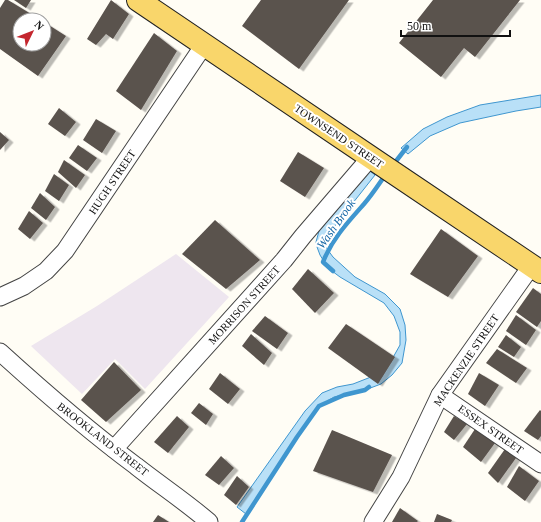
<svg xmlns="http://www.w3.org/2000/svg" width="541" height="522" viewBox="0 0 541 522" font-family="'Times New Roman',serif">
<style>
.industrial{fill:#eee6ef}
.water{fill:#b9e0f7;stroke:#3f96cf}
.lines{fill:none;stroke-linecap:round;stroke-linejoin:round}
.stream{stroke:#3f96cf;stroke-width:4.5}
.building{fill:#5a524d;filter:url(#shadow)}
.minor-casing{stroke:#444;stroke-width:19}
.major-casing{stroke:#222;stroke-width:24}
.minor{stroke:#fff;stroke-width:17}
.major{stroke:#f9d66b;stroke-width:22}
.labels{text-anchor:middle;stroke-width:4;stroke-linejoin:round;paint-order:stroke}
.street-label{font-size:11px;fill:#111;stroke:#fff}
.water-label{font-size:12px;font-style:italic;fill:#1768a6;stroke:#fff}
</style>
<defs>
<filter id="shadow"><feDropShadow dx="4.5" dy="2.5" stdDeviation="0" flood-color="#0004"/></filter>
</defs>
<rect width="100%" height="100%" fill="#fffdf5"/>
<polygon class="industrial" points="176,254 229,297 145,389 115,359 82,394 31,346 97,306"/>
<g class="water">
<polygon points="541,95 541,107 516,111 460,123 430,136 408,154 401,148 423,129 447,117 480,105"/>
<polygon points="370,171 375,175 330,232 325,246 333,257 355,277 385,294 400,309 405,325 406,340 402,363 392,375 381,384 365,390 334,397 319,406 302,430 246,514 237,507 305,411 322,393 337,387 353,384 376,375 391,361 400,345 400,332 394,316 384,303 340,277 328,268 320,255 317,247 316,242 319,231"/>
</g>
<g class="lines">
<g class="stream">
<polyline points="393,165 407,147"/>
<path d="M333 271 323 262C332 239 348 222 364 204 372 195 379 184 386 174"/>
<polyline points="242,522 297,437 319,406 344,395 365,390 369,387"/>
</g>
</g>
<g class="building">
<polygon points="5,0 8,0 41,20 20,20 20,44 44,44 44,22 66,36 38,76 0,49 0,8"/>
<polygon points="14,0 31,0 26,8"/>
<polygon points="111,0 129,14 113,39 106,34 96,45 87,39"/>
<polygon points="261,0 349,0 299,69 242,26"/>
<polygon points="433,0 520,0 475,57 464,48 441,77 399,43"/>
<polygon points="154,33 177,51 141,110 116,91"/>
<polygon points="59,108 76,122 65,136 48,124"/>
<polygon points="96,119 116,131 102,153 83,140"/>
<polygon points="0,132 9,140 0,150"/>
<polygon points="78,145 97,158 87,171 69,158"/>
<polygon points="298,152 324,168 305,197 280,181"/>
<polygon points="64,160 85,175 76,188 58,172"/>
<polygon points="54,174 69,185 59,201 45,191"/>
<polygon points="40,193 55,207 46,220 31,208"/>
<polygon points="29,211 43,223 30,239 18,229"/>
<polygon points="215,220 260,260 226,289 182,254"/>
<polygon points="441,229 478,256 448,297 410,274"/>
<polygon points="308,269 334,293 315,313 292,289"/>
<polygon points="533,288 541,294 541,321 537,327 516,312"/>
<polygon points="516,315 536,330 526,345 506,331"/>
<polygon points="265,316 288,333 277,349 252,331"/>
<polygon points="346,324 395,357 378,384 328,348"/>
<polygon points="251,334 272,353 264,365 242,346"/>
<polygon points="506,335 521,347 514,357 498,347"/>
<polygon points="497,349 527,368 516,383 486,363"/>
<polygon points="114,362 141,390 106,422 81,400"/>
<polygon points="220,373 240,389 228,404 209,389"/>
<polygon points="479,373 499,385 485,406 468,394"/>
<polygon points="199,403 213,414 206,425 191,413"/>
<polygon points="540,410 541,411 541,436 538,440 524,431"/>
<polygon points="177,416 189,427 168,453 154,442"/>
<polygon points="454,416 467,424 454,440 444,432"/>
<polygon points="475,429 495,443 481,462 463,447"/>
<polygon points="332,430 392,455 373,492 313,471"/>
<polygon points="505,449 516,458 498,483 488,473"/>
<polygon points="221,456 234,468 219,485 205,475"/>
<polygon points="519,466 539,481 525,501 507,487"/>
<polygon points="237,476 249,487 236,505 224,495"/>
<polygon points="400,508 418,521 417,522 392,522"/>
<polygon points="437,514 452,520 451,522 434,522"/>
<polygon points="158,515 169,522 153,522"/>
</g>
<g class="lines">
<defs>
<g id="minor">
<polyline points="0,297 24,286 46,271 65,251 204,45"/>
<path d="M0 352C44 392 89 431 136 466 160 485 186 502 209 522"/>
<polyline points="440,395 541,464"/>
<polyline points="114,449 284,260 303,236 370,158"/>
<polyline points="373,522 401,477 440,395 532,265"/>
</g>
<polyline id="major" points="138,0 382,165 541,272"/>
</defs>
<use href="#minor" class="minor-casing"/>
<use href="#major" class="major-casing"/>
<use href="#minor" class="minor"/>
<use href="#major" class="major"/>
</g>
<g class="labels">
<g class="street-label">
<text transform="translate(339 136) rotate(34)" y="4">TOWNSEND STREET</text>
<text transform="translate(112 182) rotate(-56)" y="4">HUGH STREET</text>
<text transform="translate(244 305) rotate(-48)" y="4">MORRISON STREET</text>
<text transform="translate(466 360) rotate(-56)" y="4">MACKENZIE STREET</text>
<text transform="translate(491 429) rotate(35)" y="4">ESSEX STREET</text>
<text transform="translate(103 439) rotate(38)" y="4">BROOKLAND STREET</text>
</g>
<g class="water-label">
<text transform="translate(336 224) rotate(-55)" y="4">Wash Brook</text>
</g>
</g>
<g transform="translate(32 32) rotate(47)"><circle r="19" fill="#ffffff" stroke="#a0a0a0"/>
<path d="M0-3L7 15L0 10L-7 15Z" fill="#c4262e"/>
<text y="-6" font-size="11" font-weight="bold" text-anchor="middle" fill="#111111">N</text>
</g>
<path d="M401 30v6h109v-6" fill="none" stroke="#111111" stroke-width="2"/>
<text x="407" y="30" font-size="12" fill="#111111" stroke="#ffffff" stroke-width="3" paint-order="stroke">50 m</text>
</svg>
